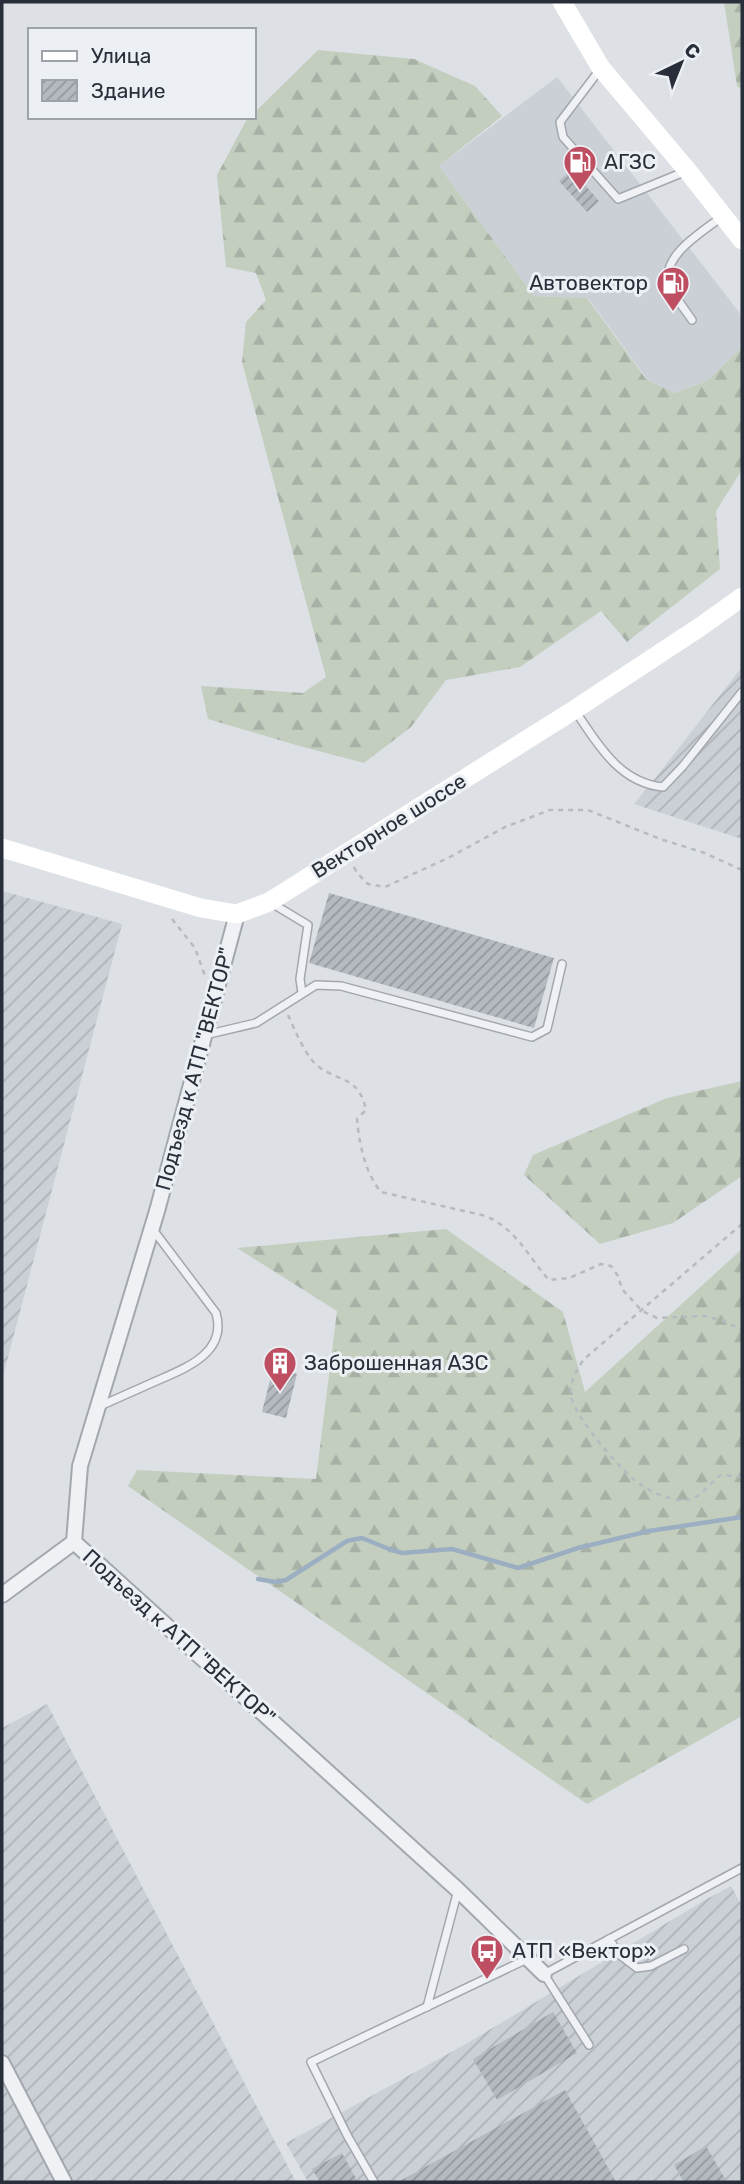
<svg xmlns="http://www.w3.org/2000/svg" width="744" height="2184" viewBox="0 0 744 2184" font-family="Rubik,sans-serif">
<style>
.built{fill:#cbd0d6}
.industrial{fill:url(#industrial-furrows)}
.forest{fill:url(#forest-firs)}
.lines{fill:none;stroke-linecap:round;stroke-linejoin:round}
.stream{stroke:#9cafc2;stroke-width:4.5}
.building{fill:url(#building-hatch)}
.service-casing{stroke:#a3a7ae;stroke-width:10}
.minor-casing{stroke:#a3a7ae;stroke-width:18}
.path{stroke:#b7bbc0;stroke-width:2.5;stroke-dasharray:5 5;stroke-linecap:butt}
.service{stroke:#eff1f4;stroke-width:7}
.minor{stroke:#eff1f4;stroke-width:14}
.secondary{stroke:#fff;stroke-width:19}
.labels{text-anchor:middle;stroke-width:6;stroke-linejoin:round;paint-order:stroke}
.poi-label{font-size:21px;fill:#282f3a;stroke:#eceff3;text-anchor:start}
.street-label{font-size:21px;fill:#282f3a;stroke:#eceff3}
</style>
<defs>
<pattern id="industrial-furrows" width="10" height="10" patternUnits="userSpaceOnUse" patternTransform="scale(1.75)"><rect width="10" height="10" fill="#cbd0d6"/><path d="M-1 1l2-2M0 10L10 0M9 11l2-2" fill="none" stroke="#aeb3b8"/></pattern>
<pattern id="forest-firs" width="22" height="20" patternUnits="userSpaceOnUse" patternTransform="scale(1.75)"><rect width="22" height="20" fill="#c3cebf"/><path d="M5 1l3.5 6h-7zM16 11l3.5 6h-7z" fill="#a8b1a5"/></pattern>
<pattern id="building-hatch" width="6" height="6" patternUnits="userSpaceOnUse" patternTransform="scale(1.75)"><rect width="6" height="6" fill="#b5bac1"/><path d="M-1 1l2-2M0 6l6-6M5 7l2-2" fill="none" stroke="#93989e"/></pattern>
</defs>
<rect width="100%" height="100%" fill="#dde0e5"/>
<polygon class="built" points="557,77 742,316 742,347 707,381 673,393 647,379 588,298 534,296 439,166"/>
<g class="industrial">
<polygon points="742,667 742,839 634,804 649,786"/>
<polygon points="2,891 122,924 2,1380"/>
<polygon points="47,1704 296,2182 2,2182 2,1728"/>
<polygon points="731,1886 742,1906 742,2182 308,2182 286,2143 466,2044 705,1900"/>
</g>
<g class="forest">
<polygon points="724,2 742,2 742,90 737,86"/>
<polygon points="318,50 414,59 475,86 502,116 439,166 534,296 587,298 646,379 674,393 707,381 742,347 742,470 716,511 720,569 627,642 601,611 520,667 446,680 411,727 364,763 296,745 208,719 201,686 303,693 326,677 242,362 246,322 266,300 256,273 226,267 217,175 247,119 254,117 254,113"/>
<polygon points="742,1081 742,1176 673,1223 600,1244 524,1175 533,1155 667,1098"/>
<polygon points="446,1229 563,1312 585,1392 742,1249 742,1716 587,1804 128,1486 137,1470 316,1479 337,1311 237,1248"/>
</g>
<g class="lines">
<polyline class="stream" points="258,1579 275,1582 286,1580 347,1541 362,1538 389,1549 402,1553 452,1549 518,1568 578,1548 649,1531 742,1517"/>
</g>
<g class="building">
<polygon points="572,170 599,201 587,212 559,181"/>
<polygon points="329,893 554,958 534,1028 309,963"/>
<polygon points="273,1368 297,1374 286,1418 262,1412"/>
<polygon points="553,2012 577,2053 497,2100 473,2059"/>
<polygon points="565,2090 616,2182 398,2182"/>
<polygon points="706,2146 727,2182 684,2182 674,2165"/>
<polygon points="342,2153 358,2182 320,2182 312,2169"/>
</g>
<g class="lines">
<defs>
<g id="service">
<polyline points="601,68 560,122 563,137 618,199 684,172"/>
<path d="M692 320C684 308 673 296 669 281 662 255 705 230 723 216"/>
<path d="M576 712C598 745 620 783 663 787L683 766 742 692"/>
<polyline points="273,904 308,925 300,979 302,993"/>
<polyline points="205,1035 256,1023 316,985 341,986 532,1037 547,1029 562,964"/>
<path d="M100 1406C118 1398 136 1390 154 1382 183 1369 228 1354 216 1313L151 1227"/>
<polyline points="609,1939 620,1955 637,1968 651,1966 684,1949"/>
<polyline points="427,2007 458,1890"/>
<polyline points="589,2045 544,1974 742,1868"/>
<polyline points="374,2182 347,2135 311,2062 527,1959"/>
</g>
<g id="minor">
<polyline points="74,1542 80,1466 157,1211 237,914"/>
<polyline points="74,1542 458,1890 544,1974"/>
<polyline points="2,1595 74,1542"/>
<polyline points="2,2063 64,2182"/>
</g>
</defs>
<use href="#service" class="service-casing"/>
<use href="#minor" class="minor-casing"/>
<g class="path">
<polyline points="354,867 357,873 368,884 385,887 450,857 505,827 550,810 588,810 660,839 702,852 742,870"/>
<polyline points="172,919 195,948 205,976"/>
<path d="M288 1015C295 1030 306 1058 319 1067 342 1083 359 1077 366 1110L357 1119C359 1143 365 1173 381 1192L486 1216C518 1231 526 1254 549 1280L569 1278 601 1264 611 1266 618 1276 622 1289 642 1311 657 1318 704 1316 724 1321 742 1330"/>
<path d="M742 1224 583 1360C577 1371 569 1381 571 1395 573 1416 622 1472 640 1484 652 1493 672 1501 686 1500 701 1499 710 1482 721 1475L742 1477"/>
</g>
<use href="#service" class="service"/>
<use href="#minor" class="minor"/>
<g class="secondary">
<polyline points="562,2 601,68 687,170 742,240"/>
<polyline points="2,848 201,908 237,914 269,902 574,710 700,627 742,597"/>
</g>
</g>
<defs>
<symbol id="fuel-pin" viewBox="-11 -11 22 30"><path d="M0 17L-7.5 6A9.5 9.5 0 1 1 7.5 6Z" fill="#be4e61" stroke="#eceff3"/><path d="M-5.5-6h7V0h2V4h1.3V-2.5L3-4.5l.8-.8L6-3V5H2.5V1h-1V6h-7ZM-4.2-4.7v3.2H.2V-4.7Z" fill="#fff"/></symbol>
<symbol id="building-pin" viewBox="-11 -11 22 30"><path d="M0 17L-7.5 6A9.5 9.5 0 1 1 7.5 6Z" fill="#be4e61" stroke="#eceff3"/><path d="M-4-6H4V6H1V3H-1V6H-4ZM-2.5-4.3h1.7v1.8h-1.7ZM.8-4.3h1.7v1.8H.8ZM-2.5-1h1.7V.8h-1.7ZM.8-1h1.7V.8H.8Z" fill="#fff"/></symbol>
<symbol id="bus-pin" viewBox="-11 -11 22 30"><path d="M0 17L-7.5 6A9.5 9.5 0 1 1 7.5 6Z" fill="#be4e61" stroke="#eceff3"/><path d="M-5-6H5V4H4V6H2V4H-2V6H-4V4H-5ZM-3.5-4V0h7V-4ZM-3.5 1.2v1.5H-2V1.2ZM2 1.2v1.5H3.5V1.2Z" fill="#fff"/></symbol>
</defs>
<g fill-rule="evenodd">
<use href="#fuel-pin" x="561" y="143" width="38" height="52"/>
<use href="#fuel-pin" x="654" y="264" width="38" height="52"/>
<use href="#building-pin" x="261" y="1344" width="38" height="52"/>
<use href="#bus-pin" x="468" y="1932" width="38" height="52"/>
</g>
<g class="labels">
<g class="poi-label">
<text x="604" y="169">АГЗС</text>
<text x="648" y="290" text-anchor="end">Автовектор</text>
<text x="304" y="1370">Заброшенная АЗС</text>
<text x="512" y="1958">АТП «Вектор»</text>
</g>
<g class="street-label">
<text transform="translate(389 826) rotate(-32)" y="7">Векторное шоссе</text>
<text transform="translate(195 1069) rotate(-75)" y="7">Подъезд к АТП "ВЕКТОР"</text>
<text transform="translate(179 1637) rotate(42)" y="7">Подъезд к АТП "ВЕКТОР"</text>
</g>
</g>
<rect width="744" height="2184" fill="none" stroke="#282f3a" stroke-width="7"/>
<rect x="28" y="28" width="228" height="91" fill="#eceff3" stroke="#9ea2a9" stroke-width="2"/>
<rect x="42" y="51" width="35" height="10" fill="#ffffff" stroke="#9ea2a9" stroke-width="2"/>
<text x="91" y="63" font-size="21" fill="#282f3a">Улица</text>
<rect x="42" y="80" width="35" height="21" fill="url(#building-hatch)" stroke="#9ea2a9" stroke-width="2"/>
<text x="91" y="98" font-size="21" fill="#282f3a">Здание</text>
<g transform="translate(681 63) rotate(43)" stroke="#eceff3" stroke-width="5" paint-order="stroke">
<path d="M0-5L12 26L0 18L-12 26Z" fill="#282f3a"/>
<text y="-10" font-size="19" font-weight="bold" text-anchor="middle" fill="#282f3a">С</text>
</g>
</svg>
